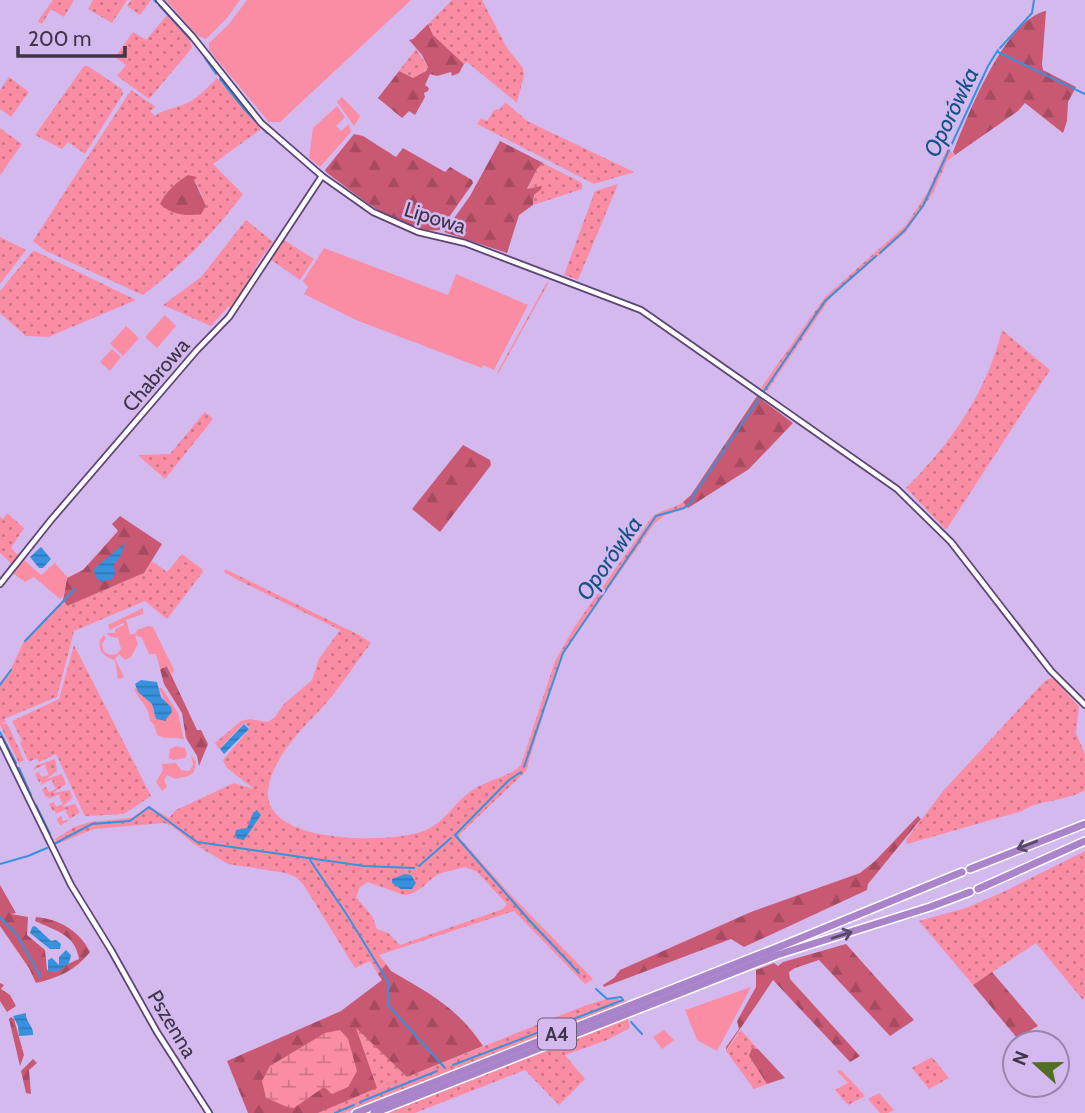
<svg xmlns="http://www.w3.org/2000/svg" width="1085" height="1113" viewBox="0 0 1085 1113" font-family="Cabin,sans-serif">
<style>
.grass{fill:url(#grass-dots);fill-rule:evenodd}
.forest{fill:url(#forest-firs)}
.wetland{fill:url(#wetland-marsh)}
.green{fill:#fa8da3}
.water{fill:url(#water-rules)}
.lines{fill:none;stroke-linecap:round;stroke-linejoin:round}
.stream{stroke:#3692df;stroke-width:2}
.secondary-casing{stroke:#5d4572;stroke-width:8}
.highway-casing{stroke:#fff;stroke-width:10}
.secondary{stroke:#fff;stroke-width:4.5}
.highway{stroke:#aa84cb;stroke-width:7}
.oneway{stroke:#5a486a}
.labels{text-anchor:middle;stroke-width:5;stroke-linejoin:round;paint-order:stroke}
.shield{fill:#d4b9ee;stroke:#6c5c7a;stroke-width:2}
.shield-label{font-size:19px;font-weight:bold;fill:#3f3449}
.street-label{font-size:21px;fill:#3f3449;stroke:#d4b9ee}
.water-label{font-size:23px;font-style:italic;fill:#135386;stroke:#d4b9ee}
</style>
<defs>
<pattern id="grass-dots" width="8" height="8" patternUnits="userSpaceOnUse" patternTransform="scale(1.75)"><rect width="8" height="8" fill="#fa8da3"/><path d="M2 2h.1M6 6h.1" fill="none" stroke="#cc7487" stroke-width="1.8" stroke-linecap="round"/></pattern>
<pattern id="forest-firs" width="22" height="20" patternUnits="userSpaceOnUse" patternTransform="scale(1.75)"><rect width="22" height="20" fill="#c95973"/><path d="M5 1l3.5 6h-7zM16 11l3.5 6h-7z" fill="#a54a60"/></pattern>
<pattern id="wetland-marsh" width="20" height="14" patternUnits="userSpaceOnUse" patternTransform="scale(1.75)"><rect width="20" height="14" fill="#fa8da3"/><path d="M1 5h8M5 5V1M11 12h8M15 12V8" fill="none" stroke="#cc7487"/></pattern>
<pattern id="water-rules" width="6" height="5" patternUnits="userSpaceOnUse" patternTransform="scale(1.75)"><rect width="6" height="5" fill="#3692df"/><path d="M0 2.5h6" fill="none" stroke="#2f78b7"/></pattern>
</defs>
<rect width="100%" height="100%" fill="#d4b9ee"/>
<g class="grass">
<polygon points="53,0 74,0 64,17 51,9 42,24 38,21"/>
<polygon points="93,0 127,0 112,23 88,9"/>
<polygon points="131,0 151,0 140,15 127,6"/>
<polygon points="452,0 482,0 507,48 523,68 524,75 517,103 467,62 464,64 433,35 428,24"/>
<polygon points="167,15 190,39 192,48 149,99 117,76 126,65 115,57 133,32 146,40"/>
<polygon points="416,49 428,67 421,75 413,78 399,71"/>
<polygon points="84,66 88,66 122,89 123,94 85,154 68,142 62,149 35,135"/>
<polygon points="9,77 29,92 11,117 0,109 0,90"/>
<path d="M217 78 261 129 213 164 243 194C214 233 182 265 143 295L46 251 33 241 131 90 156 107 150 111 155 116C165 108 179 108 191 101 201 95 209 86 217 78ZM188 175 194 180 202 195H164Z"/>
<polygon points="505,102 527,121 634,172 594,184 477,124 481,118 487,121 494,110 500,109"/>
<polygon points="0,128 22,144 0,175"/>
<polygon points="947,149 955,155 947,161 933,193 905,233 831,297 767,391 761,388 825,297 906,225 927,193"/>
<polygon points="543,163 582,183 582,189 533,205 536,187 527,190 537,169"/>
<polygon points="618,184 578,280 564,275 595,191"/>
<polygon points="246,220 273,242 260,260 233,307 228,307 211,326 163,305 201,277"/>
<polygon points="0,237 26,250 0,284"/>
<polygon points="284,240 314,259 300,280 270,259"/>
<polygon points="35,251 136,300 48,337 26,336 0,313 0,291 32,252"/>
<polygon points="549,282 498,374 498,371 546,284"/>
<path d="M1002 330 1050 370 946 530 906 488C951 444 987 391 1002 330Z"/>
<polygon points="205,412 213,419 165,479 140,457 138,455 170,454"/>
<path d="M683 502 688 508 665 515 654 524 573 639 559 662 526 771 458 836 510 894 593 979 585 984 514 911 379 955 386 964 378 974 370 961 355 968 303 884 296 877 286 873 228 864 194 844 172 826 164 823 94 829 57 844 55 839 74 827 90 822 131 818 149 806 169 818 176 810 234 783 254 789 227 768 223 760 250 728 244 723 219 749 215 743 241 721 250 719 267 722 274 718 284 704 312 680 319 659 340 630 236 579 224 572 225 569 361 636 371 643C354 665 338 691 319 711 300 730 271 761 268 790 263 845 388 843 421 832 447 823 453 802 474 789 490 779 508 778 521 765L555 661 575 626 652 517C662 509 673 509 683 502ZM464 867 476 871 507 904 503 909 400 945 388 933 377 929 372 916 356 897 360 887 368 882 404 895C419 894 425 883 437 875 445 871 456 870 464 867Z"/>
<polygon points="7,513 24,528 11,548 19,556 12,564 0,553 0,517 3,519"/>
<polygon points="182,554 202,569 203,572 167,619 145,601 74,631 57,697 4,719 6,721 1,724 6,723 9,727 24,760 19,763 0,725 0,682 10,671 24,641 63,600 66,606 144,573 152,561 167,572"/>
<polygon points="74,645 151,796 124,814 85,816 56,754 39,762 37,758 29,762 20,743 22,741 12,721 59,699"/>
<path d="M1054 678 1079 707 1076 733 1085 754V790C1067 801 1034 801 1022 811L907 844 906 840 943 791 1042 684 1048 679Z"/>
<polygon points="55,759 57,771 46,779 62,774 66,784 53,793 70,790 72,798 62,807 75,804 80,812 60,826 57,819 61,816 63,821 70,819 66,812 67,809 55,814 56,811 53,811 49,804 54,802 56,807 63,804 59,797 60,794 47,799 49,796 46,797 42,789 46,787 49,792 56,789 52,782 53,779 40,785 42,781 39,782 35,774 39,772 41,777 49,775 45,767 46,764 33,770 35,766 32,767"/>
<polygon points="1085,851 1085,997 1083,1000 1036,943 973,985 919,921 966,908 1003,892"/>
<polygon points="617,999 622,1001 626,1000 627,1002 344,1113 318,1113 376,1088 355,1026 407,1077 584,1006 603,1000"/>
<polygon points="628,1019 630,1028 607,1040 565,1055 585,1079 559,1105 525,1070 415,1113 388,1113"/>
<polygon points="741,1030 758,1049 752,1048 749,1056 767,1084 754,1089 726,1051"/>
<polygon points="932,1057 949,1078 929,1089 912,1068"/>
<polygon points="841,1070 865,1096 848,1105 835,1090 848,1083 837,1071"/>
<polygon points="879,1093 894,1110 888,1113 880,1113 868,1099"/>
</g>
<g class="forest">
<path d="M1046 11 1042 65 1043 70 1076 87 1068 102 1067 121 1063 133 1025 103 1018 111 955 155 953 152C968 115 1005 19 1046 11Z"/>
<polygon points="428,24 433,35 464,64 459,73 452,76 451,72 437,76 430,74 425,85 429,88 428,91 424,93 425,97 415,115 409,111 402,118 378,98 399,71 413,78 426,71 428,67 422,55 409,40 413,39"/>
<path d="M354 134 363 136 396 157 403 148 445 172 450 167 472 180 473 183 440 230C403 235 354 193 326 172L325 170Z"/>
<polygon points="500,141 543,163 537,169 527,189 542,186 541,189 534,195 533,205 519,215 507,253 444,232 470,196"/>
<path d="M188 175 197 177 194 180 206 206 201 214C187 217 170 214 160 204 166 191 176 183 188 175Z"/>
<polygon points="757,396 793,423 749,469 688,508 683,502 691,495"/>
<polygon points="463,445 490,460 491,465 440,532 412,509"/>
<polygon points="120,516 162,544 144,573 67,606 63,600 67,578 83,570 118,531 112,524"/>
<polygon points="167,666 197,730 201,730 208,744 199,766 197,756 186,738 182,713 164,684 160,669"/>
<polygon points="918,816 921,819 868,884 867,890 744,947 731,939 604,987 603,985 614,978 620,970 751,912 860,873 875,861"/>
<path d="M0 885 16 913 11 914 28 917 27 935 45 950 47 970 57 972 63 966 79 959C75 934 56 931 35 921L36 917C59 919 80 931 90 952 76 970 58 978 36 983L29 968 0 926Z"/>
<polygon points="846,944 914,1020 890,1036 819,960 795,968 789,972 790,979 860,1056 850,1062 773,980 726,1050 726,1047 739,1029 737,1021 756,987 756,970 774,963 778,966 783,962"/>
<path d="M386 964 391 971C429 993 458 1008 483 1046L407 1077 356 1028 377 1088 318 1113H248L227 1061 341 1011 382 980 378 974Z"/>
<polygon points="992,972 1038,1026 1017,1038 973,985"/>
<polygon points="0,983 4,985 1,989 10,995 16,1006 7,1012 0,1001"/>
<polygon points="11,1017 14,1019 24,1055 20,1066 9,1019"/>
<polygon points="752,1048 758,1049 785,1078 767,1084 749,1056"/>
<polygon points="33,1059 37,1063 29,1070 31,1094 26,1093 21,1071"/>
</g>
<path class="wetland" d="M340 1030 348 1039 357 1071 348 1087 332 1094 324 1087 294 1108C283 1107 276 1101 266 1098L262 1081 270 1066 325 1033Z"/>
<g class="green">
<polygon points="166,0 240,0 227,18 206,39 198,36"/>
<polygon points="247,0 411,0 280,122 269,122 209,50 209,43 229,24"/>
<polygon points="342,97 360,116 354,126 337,102"/>
<polygon points="337,106 345,117 336,126 341,131 349,124 351,132 320,167 309,158 313,128"/>
<polygon points="324,248 448,295 456,274 528,305 494,370 483,365 482,368 356,320 304,294 308,287 303,281"/>
<polygon points="165,315 176,326 157,348 145,337"/>
<polygon points="126,326 139,338 123,356 110,344"/>
<polygon points="112,349 121,357 110,371 100,362"/>
<polygon points="24,560 41,575 55,563 67,577 64,595 60,599 34,577 25,582 13,573"/>
<path d="M143 608V614L126 620 130 634H135L137 630 148 626 153 627 174 670 172 674 168 666 160 669 156 654H149L142 638 135 635 138 644 131 657 125 660 119 654 115 659 124 677 118 679 115 660C102 657 94 645 104 635L106 638 102 644 104 652 110 655 117 654 121 649 118 638 109 636 107 633H115V629L124 625 123 623 110 630 108 625Z"/>
<path d="M136 688 152 704 156 719H165V703L159 688H162L178 713 184 740C175 735 168 741 157 735L154 725 150 721C149 706 140 702 134 689Z"/>
<polygon points="176,746 185,748 187,754 185,758 173,760 169,758 170,749"/>
<polygon points="191,755 196,762 194,772 188,776 175,779 167,775 164,780 167,787 162,791 156,782 163,770 162,764 176,763 181,770 189,771 193,765"/>
<polygon points="751,987 717,1051 697,1040 685,1010"/>
<polygon points="664,1030 674,1040 662,1049 653,1037"/>
</g>
<g class="water">
<polygon points="125,543 120,557 114,564 115,574 112,579 101,582 95,576 94,569"/>
<polygon points="41,547 51,559 43,568 39,568 30,557"/>
<polygon points="141,680 157,682 161,697 171,707 172,712 166,719 166,721 156,719 152,704 138,692 135,684"/>
<polygon points="244,724 249,729 224,754 220,749"/>
<polygon points="257,810 261,815 244,840 237,839 235,834 236,830 247,828 253,813"/>
<polygon points="405,874 411,875 416,883 412,889 401,889 392,883 392,879"/>
<polygon points="35,926 51,941 56,940 61,944 60,949 50,949 30,933 32,927"/>
<polygon points="66,950 71,955 69,963 57,972 48,971 48,960 52,958 59,965 59,957"/>
<path d="M26 1013C25 1022 34 1026 33 1035L19 1036 18 1026 13 1016Z"/>
</g>
<g class="lines">
<g class="stream">
<polyline points="154,0 156,2"/>
<polyline points="159,5 190,39"/>
<polyline points="1000,48 1032,13 1034,0"/>
<polyline points="998,52 1085,94"/>
<polyline points="205,58 216,74"/>
<polyline points="220,79 245,110 267,133"/>
<polyline points="880,253 905,230 923,206 988,66 998,50"/>
<polyline points="764,391 825,301 876,256"/>
<polyline points="25,641 75,589"/>
<polyline points="0,685 11,670"/>
<polyline points="0,732 16,763"/>
<polyline points="524,767 563,653 656,516 684,508 692,501 693,496 761,396"/>
<polyline points="19,768 31,795"/>
<polyline points="521,772 509,780 455,835 529,920 579,973"/>
<polyline points="36,805 50,834"/>
<polyline points="54,844 92,824 130,821 149,807 197,842 364,866 414,868"/>
<polyline points="310,860 347,915 382,972 388,982 388,1005 445,1068"/>
<polyline points="0,864 28,856 47,848"/>
<polyline points="419,866 451,838"/>
<polyline points="0,917 17,935 41,977"/>
<polyline points="596,989 607,999 621,997 623,1000"/>
<polyline points="631,1022 642,1034"/>
<polyline points="453,1065 623,1000"/>
<polyline points="360,1102 437,1071"/>
<polyline points="335,1113 354,1105"/>
</g>
<defs>
<g id="secondary">
<polyline points="159,0 192,36 261,123 322,176 373,212 418,232 465,243 641,310 897,489 951,542 1051,671 1085,705"/>
<polyline points="0,584 51,520 197,350 229,317 322,176"/>
<polyline points="0,740 71,885 111,950 157,1032 209,1113"/>
</g>
<g id="highway">
<polyline points="970,869 1085,824"/>
<polyline points="978,889 1085,841"/>
<polyline points="356,1113 784,945 962,872"/>
<polyline points="374,1113 777,955 930,907 970,892"/>
</g>
</defs>
<use href="#secondary" class="secondary-casing"/>
<use href="#highway" class="highway-casing"/>
<use href="#secondary" class="secondary"/>
<use href="#highway" class="highway"/>
</g>
<defs><path id="oneway-shaft" d="M-6 0H5M1.5-3L5.5 0L1.5 3" fill="none" stroke-width="1.6" stroke-linecap="round" stroke-linejoin="round" transform="scale(1.75)"/></defs>
<g class="oneway">
<use href="#oneway-shaft" transform="translate(1027 845) rotate(159)"/>
<use href="#oneway-shaft" transform="translate(842 935) rotate(-18)"/>
</g>
<g class="labels">
<rect class="shield" x="538" y="1018.5" width="38" height="31" rx="5"/>
<g class="shield-label">
<text x="557" y="1041">A4</text>
</g>
<g class="street-label">
<text transform="translate(435 218) rotate(17)" y="7">Lipowa</text>
<text transform="translate(156 375) rotate(-49)" y="7">Chabrowa</text>
<text transform="translate(172 1024) rotate(59)" y="7">Pszenna</text>
</g>
<g class="water-label">
<text transform="translate(951 112) rotate(-64)" y="8">Oporówka</text>
<text transform="translate(609 558) rotate(-55)" y="8">Oporówka</text>
</g>
</g>
<g transform="translate(1036 1064) rotate(291)"><circle r="33" fill="#d4b9ee" stroke="#9884ac" stroke-width="2"/>
<path d="M0-5L12 26L0 18L-12 26Z" fill="#516f23"/>
<text y="-10" font-size="19" font-weight="bold" text-anchor="middle" fill="#3f3449">N</text>
</g>
<path d="M18 46v10h107v-10" fill="none" stroke="#3f3449" stroke-width="3.5"/>
<text x="28" y="46" font-size="21" fill="#3f3449" stroke="#d4b9ee" stroke-width="5" paint-order="stroke">200 m</text>
</svg>
